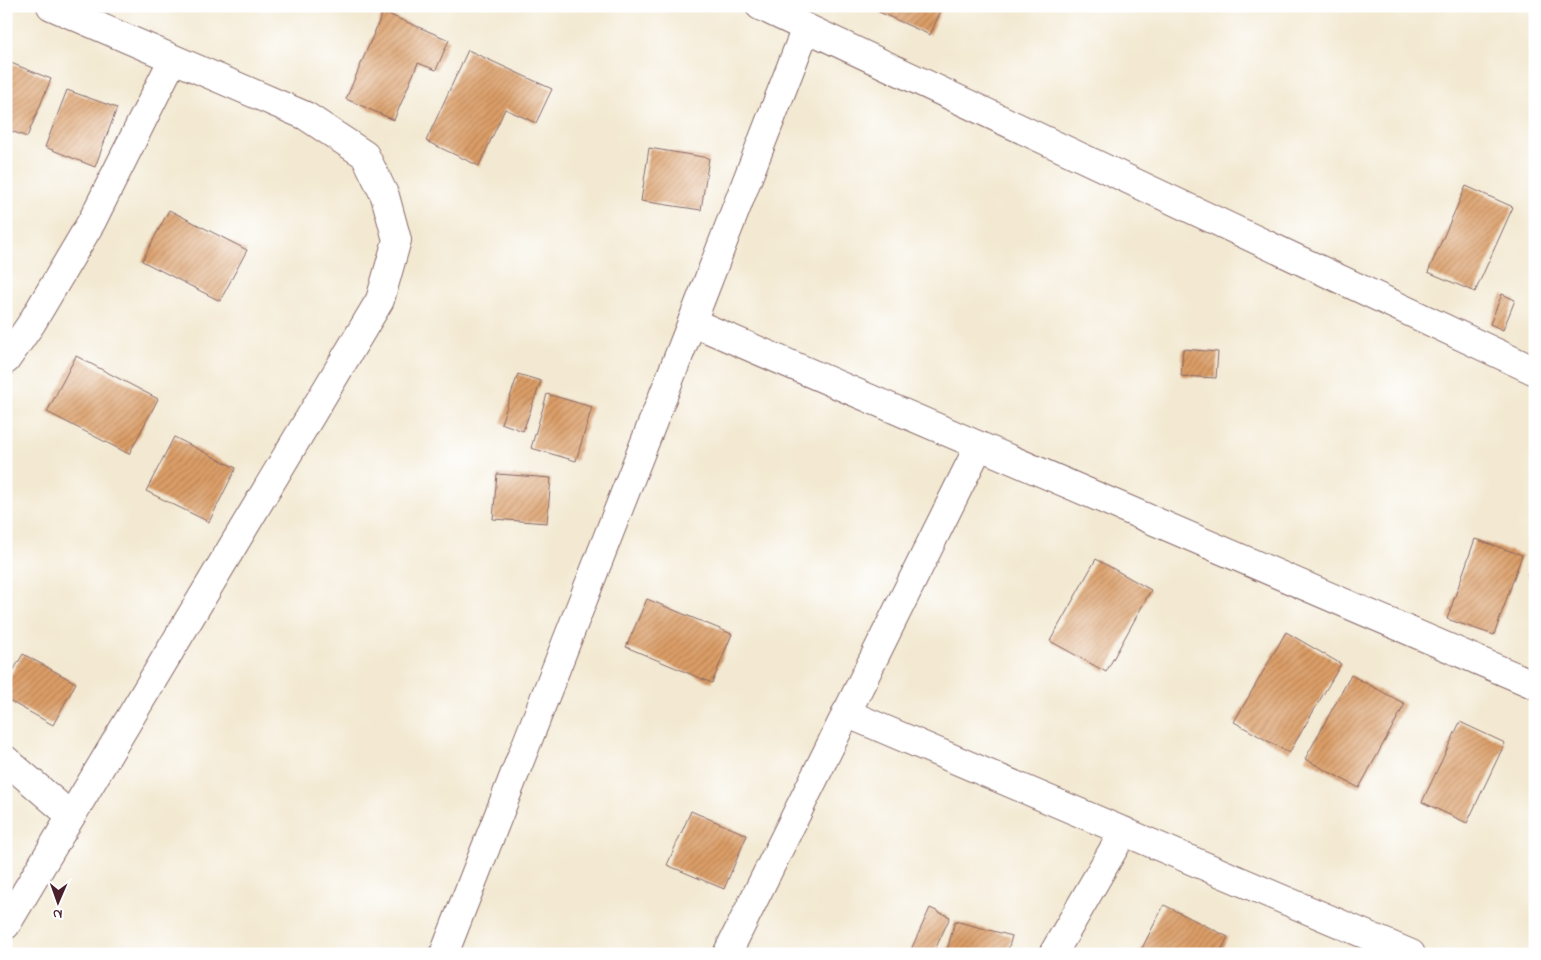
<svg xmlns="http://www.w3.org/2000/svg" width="1541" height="960" viewBox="0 0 1541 960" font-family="'Indie Flower',sans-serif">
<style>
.building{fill:url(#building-hatch)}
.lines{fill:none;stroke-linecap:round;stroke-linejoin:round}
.street-casing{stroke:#856665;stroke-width:30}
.street{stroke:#fff;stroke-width:28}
</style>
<defs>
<pattern id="building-hatch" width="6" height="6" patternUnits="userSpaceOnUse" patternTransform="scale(1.25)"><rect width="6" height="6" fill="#db9e67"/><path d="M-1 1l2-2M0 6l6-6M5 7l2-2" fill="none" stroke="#b48055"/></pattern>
</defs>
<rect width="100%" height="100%" fill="#fff"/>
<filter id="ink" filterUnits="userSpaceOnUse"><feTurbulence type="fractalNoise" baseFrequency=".02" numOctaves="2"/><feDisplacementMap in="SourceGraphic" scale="10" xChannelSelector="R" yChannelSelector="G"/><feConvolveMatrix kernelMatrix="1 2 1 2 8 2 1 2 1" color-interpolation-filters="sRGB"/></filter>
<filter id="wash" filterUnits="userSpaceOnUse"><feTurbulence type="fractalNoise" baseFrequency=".0096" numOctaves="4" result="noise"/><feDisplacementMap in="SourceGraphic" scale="20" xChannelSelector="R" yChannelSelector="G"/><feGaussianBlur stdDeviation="1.12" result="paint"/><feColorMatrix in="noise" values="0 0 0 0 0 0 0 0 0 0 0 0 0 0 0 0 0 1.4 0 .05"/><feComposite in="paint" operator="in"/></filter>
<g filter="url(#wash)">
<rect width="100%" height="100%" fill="#f3e9d2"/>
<g id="blocks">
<g class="building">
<polygon points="882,6 943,6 930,35 879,12"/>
<polygon points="383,12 449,40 436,70 418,63 394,120 346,99"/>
<polygon points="468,50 552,89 536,123 505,109 479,166 426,141"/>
<polygon points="6,61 51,79 27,137 6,129"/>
<polygon points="67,90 117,108 95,167 45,147"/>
<polygon points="649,148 709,158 701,210 641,201"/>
<polygon points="1466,186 1513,207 1475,292 1428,272"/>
<polygon points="169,210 247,250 220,301 142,261"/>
<polygon points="1502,294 1515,300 1503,330 1490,324"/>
<polygon points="1183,349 1218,352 1216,378 1181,376"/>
<polygon points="76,356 158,399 129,454 47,412"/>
<polygon points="518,374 541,381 523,431 501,423"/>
<polygon points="547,394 592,407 576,461 531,448"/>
<polygon points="174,437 236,468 209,522 146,491"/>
<polygon points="497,474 551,478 547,523 493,519"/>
<polygon points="1475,539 1522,555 1494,635 1447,619"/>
<polygon points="1096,559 1151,590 1106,672 1050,641"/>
<polygon points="1535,570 1535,588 1527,574"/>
<polygon points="647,599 732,634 712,683 626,647"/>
<polygon points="1286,632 1341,664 1289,753 1234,722"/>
<polygon points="23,654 76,683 53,725 6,699 6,683"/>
<polygon points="1351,675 1405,704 1359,788 1305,759"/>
<polygon points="1460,722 1505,743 1467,823 1422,802"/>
<polygon points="691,811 747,835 724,889 667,865"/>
<polygon points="1164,905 1228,937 1219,954 1139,954"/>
<polygon points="930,908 950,917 933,954 909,954"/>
<polygon points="955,921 1012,936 1007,954 946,954"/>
</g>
</g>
</g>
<g filter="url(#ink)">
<use href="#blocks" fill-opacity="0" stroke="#856665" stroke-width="1"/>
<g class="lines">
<defs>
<g id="street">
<polyline points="760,6 1535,371"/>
<polyline points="806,28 692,322 1535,685"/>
<polyline points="6,360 31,324 92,221 173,59"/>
<polyline points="846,713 1411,954"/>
<polyline points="6,760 71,816"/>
<polyline points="6,925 380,300 397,240 385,196 365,155 306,116 51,6"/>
<polyline points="444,954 692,322"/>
<polyline points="727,954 979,446"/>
<polyline points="1053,954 1124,831"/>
</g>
</defs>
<use href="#street" class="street-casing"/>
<use href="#street" class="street"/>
</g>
</g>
<rect width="1541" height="960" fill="none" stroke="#fff" stroke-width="25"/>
<g transform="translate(58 902) rotate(182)" stroke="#ffffff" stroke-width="4" paint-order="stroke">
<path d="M0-4L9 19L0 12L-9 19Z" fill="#4a1f2b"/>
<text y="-8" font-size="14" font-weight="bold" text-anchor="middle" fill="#4a1f2b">N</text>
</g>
</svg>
